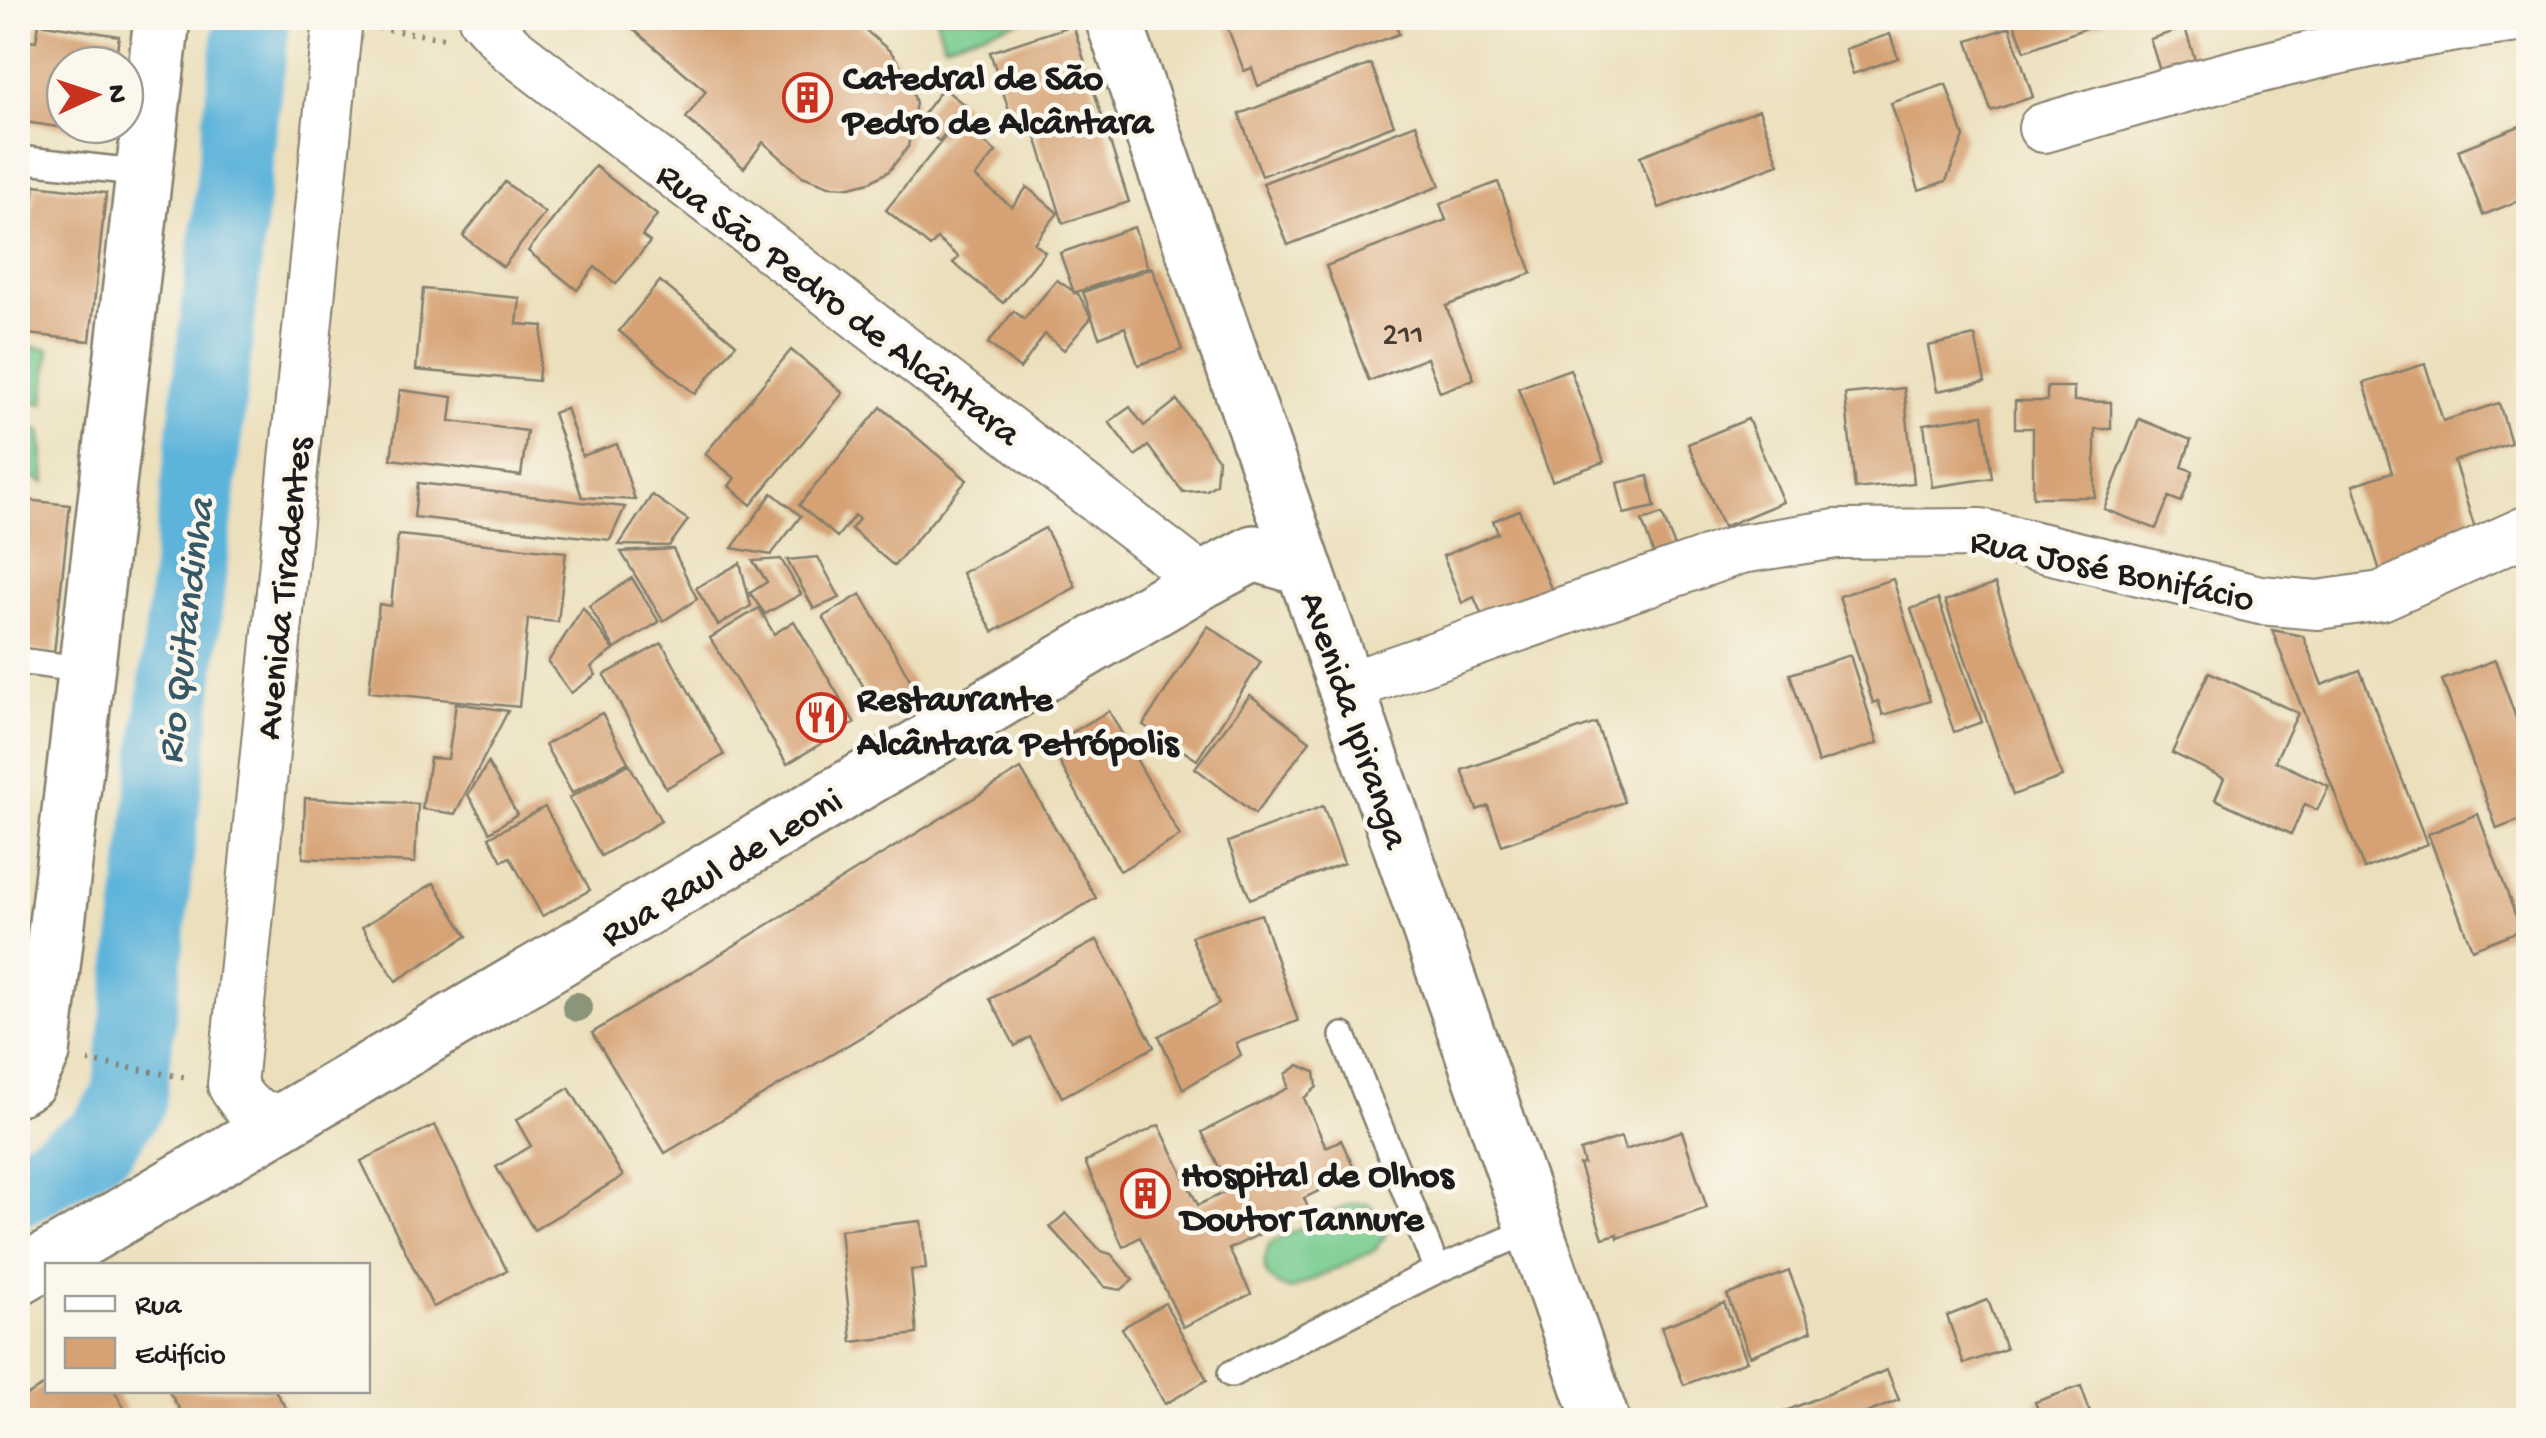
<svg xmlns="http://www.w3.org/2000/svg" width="2546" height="1438" viewBox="0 0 2546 1438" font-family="'Gochi Hand',sans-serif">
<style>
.green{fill:#76cb8f;stroke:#497456;stroke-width:2.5}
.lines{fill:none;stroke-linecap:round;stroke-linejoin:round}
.river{stroke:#5db4da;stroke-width:75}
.building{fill:#d6a275}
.service-casing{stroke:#847e6c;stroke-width:30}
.minor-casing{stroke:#847e6c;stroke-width:52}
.secondary-casing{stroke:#847e6c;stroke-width:60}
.path{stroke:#847e6c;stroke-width:6;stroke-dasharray:2.5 8;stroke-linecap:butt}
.service{stroke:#fff;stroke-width:25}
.minor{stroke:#fff;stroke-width:48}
.secondary{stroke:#fff;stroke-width:55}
.tree{fill:#8b957a}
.labels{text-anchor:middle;stroke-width:9;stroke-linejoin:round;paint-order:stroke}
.number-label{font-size:32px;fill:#4a3e32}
.poi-label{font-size:38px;font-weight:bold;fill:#1c1c1c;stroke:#fbf7ec;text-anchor:start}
.street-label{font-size:38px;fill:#1c1c1c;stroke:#fbf7ec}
.water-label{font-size:40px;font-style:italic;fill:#365968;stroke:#fbf7ec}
</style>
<rect width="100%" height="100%" fill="#fbf7ec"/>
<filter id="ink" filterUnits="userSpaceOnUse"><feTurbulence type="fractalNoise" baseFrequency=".01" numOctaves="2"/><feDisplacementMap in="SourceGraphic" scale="20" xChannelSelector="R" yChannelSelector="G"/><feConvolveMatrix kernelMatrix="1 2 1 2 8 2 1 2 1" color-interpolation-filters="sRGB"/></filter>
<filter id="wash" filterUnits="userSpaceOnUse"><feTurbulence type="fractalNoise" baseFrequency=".0048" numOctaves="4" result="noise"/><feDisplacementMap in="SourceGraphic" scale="40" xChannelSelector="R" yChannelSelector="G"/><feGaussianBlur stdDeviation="2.25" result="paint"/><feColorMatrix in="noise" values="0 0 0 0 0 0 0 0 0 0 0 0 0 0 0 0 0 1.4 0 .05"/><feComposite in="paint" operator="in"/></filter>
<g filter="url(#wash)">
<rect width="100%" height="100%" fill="#ebdfbc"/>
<g class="green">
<polygon points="936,18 1029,18 944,44"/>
<polygon points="18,345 49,349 44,404 18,399"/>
<polygon points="18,426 41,431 45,483 18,471"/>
<path d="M1350 1204H1369L1382 1218 1385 1236 1374 1251 1291 1290C1264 1282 1259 1268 1270 1243Z"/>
</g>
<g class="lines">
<polyline class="river" points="18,1190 101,1140 129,1099 252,18"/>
</g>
<g id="blocks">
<g class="building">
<polygon points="620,18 858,18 855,21 891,52 907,75 916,103 908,147 889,171 870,182 850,187 829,186 802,176 763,142 744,168 686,118 706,91"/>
<polygon points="1224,18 1393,18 1399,34 1258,86 1252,68 1244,71"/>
<polygon points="2012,18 2106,18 2107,20 2025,51"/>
<polygon points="39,23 119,36 115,65 65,65 65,125 105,125 104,134 18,121 18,39 36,41"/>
<polygon points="1073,25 1129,202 1063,223 1032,124 1015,129 990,52"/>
<polygon points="2010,27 2033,97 1991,111 1968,41"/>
<polygon points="2185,28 2196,63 2161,74 2150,39"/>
<polygon points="1890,34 1898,58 1853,74 1845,49"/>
<polygon points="1371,64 1394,125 1262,176 1239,114"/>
<polygon points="1946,84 1964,137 1946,181 1919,190 1891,103"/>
<polygon points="943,88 966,106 939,141 916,123"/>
<polygon points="1759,110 1779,164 1659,208 1640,156"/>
<polygon points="958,121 996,152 975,177 1012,207 1027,187 1058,213 1034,243 1045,252 1003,303 953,263 959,257 937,239 930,247 886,210"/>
<polygon points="2527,123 2528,197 2483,215 2458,150"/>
<polygon points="1416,124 1440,186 1288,245 1263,183"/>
<polygon points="595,166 657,215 642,236 650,242 616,284 595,267 577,290 528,251"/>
<polygon points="505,182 545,213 503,267 463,236"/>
<polygon points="1498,182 1532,273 1446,306 1474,379 1440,392 1427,358 1369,381 1326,266 1446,220 1440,204"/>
<polygon points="35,185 106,193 90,341 18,333"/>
<polygon points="1134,227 1148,267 1074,293 1060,253"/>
<polygon points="1152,268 1182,350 1138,365 1125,327 1099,337 1083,292"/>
<polygon points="1057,280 1079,295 1091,318 1064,350 1045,334 1020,369 988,343 1014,311 1024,319"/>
<polygon points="660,281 736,344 695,394 619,331"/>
<polygon points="423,289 520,298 517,324 543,326 538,381 416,370"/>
<polygon points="1975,336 1985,382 1937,391 1928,346"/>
<polygon points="791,350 843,393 751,505 729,486 735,478 705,454"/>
<polygon points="2425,364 2443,421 2499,403 2511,443 2454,461 2482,552 2380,571 2353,485 2392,472 2364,383"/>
<polygon points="1570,369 1604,462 1552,481 1518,388"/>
<polygon points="2047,387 2074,387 2074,401 2111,402 2111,429 2095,429 2095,497 2033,497 2033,428 2015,428 2015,401 2047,401"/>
<polygon points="1904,388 1914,483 1855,489 1845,394"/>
<polygon points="400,390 453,397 450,421 527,431 521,476 391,459"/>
<polygon points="1177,400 1218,459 1216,484 1207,490 1183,492 1148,446 1135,456 1109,422 1130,407 1144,426"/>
<polygon points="881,407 967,480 894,566 851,529 859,519 855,515 837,537 799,505"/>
<polygon points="566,408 582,456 617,444 635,500 582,497 553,413"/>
<polygon points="1983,415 1992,478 1932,487 1924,424"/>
<polygon points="1748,419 1783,502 1723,527 1688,444"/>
<polygon points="2139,419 2191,440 2182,467 2193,471 2181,502 2169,497 2156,529 2104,509"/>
<polygon points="1648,476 1655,507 1624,514 1617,483"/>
<polygon points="418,483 625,507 610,540 414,517"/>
<polygon points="772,493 801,516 771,555 732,548"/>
<polygon points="652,495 688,520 669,546 619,545"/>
<polygon points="18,499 70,505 54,653 18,649"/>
<polygon points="1519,510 1552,591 1484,620 1474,597 1462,603 1443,556 1498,533 1493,521"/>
<polygon points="1662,514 1675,547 1654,555 1642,521"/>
<polygon points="1045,528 1076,587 993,632 962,573"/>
<polygon points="398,535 566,552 558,622 528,619 519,707 369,692 379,604 391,606"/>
<polygon points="673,549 697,599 663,621 621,552"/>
<polygon points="818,557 840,598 814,609 787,560"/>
<polygon points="781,559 801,594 765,614 750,593 767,582 753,561"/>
<polygon points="740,563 751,606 718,625 696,588"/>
<polygon points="632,578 659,622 615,649 589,606"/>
<polygon points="1893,579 1930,701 1883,715 1878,701 1873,703 1839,596"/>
<polygon points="1995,584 2062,777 2013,795 1945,601"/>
<polygon points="861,594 915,688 877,710 823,617"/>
<polygon points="1938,599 1982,722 1954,732 1911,609"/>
<polygon points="583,608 614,650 591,667 596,675 571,693 548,662"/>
<polygon points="759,608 774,634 794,621 855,723 787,764 710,638"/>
<polygon points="1208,626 1261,662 1197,760 1143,725"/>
<polygon points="2272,630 2303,636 2322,685 2360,670 2427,844 2364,869"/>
<polygon points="662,643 724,755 666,788 604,675"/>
<polygon points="1850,655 1878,743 1818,763 1790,674"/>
<polygon points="2495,660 2528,751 2528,817 2497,829 2442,680"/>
<polygon points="2209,672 2298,713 2275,761 2329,786 2317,810 2305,804 2291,834 2215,799 2224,778 2172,753"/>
<polygon points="1250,695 1310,741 1255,814 1195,768"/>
<polygon points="456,703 508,711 455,814 422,809 430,758 448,759"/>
<polygon points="1109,711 1180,836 1120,871 1050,745"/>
<polygon points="602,713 628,762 572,793 545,745"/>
<polygon points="1596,723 1624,802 1502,845 1488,806 1477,810 1462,770"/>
<polygon points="488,763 517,814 490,832 468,795"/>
<polygon points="629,764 661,821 601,856 569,798"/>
<polygon points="1021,769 1096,898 665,1153 592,1033"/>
<polygon points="305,798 418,804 415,863 303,858"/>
<polygon points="1323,806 1344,863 1250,899 1228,842"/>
<polygon points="545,807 590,890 542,916 510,857 502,861 489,837"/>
<polygon points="2478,814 2521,930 2472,949 2428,834"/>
<polygon points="434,883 467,936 396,981 362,927"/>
<polygon points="1261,914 1298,1021 1236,1043 1241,1055 1183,1089 1159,1036 1219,1004 1191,936"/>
<polygon points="1097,940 1154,1047 1062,1097 1030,1037 1015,1046 990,999"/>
<polygon points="1299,1065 1315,1072 1317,1087 1304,1098 1326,1147 1341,1140 1356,1173 1304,1198 1309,1210 1229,1249 1251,1294 1183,1327 1140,1237 1123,1247 1085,1162 1159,1125 1198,1205 1230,1190 1202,1132 1288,1088 1286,1074"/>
<polygon points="569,1088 623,1176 534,1230 496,1167 531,1146 516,1120"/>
<polygon points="435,1125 507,1271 433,1307 361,1161"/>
<polygon points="1682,1131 1707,1208 1618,1238 1618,1234 1603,1238 1579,1165 1584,1164 1580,1151 1621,1137 1625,1150"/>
<polygon points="1066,1213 1101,1251 1111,1254 1133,1280 1121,1290 1105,1287 1050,1227"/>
<polygon points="921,1221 926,1269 911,1270 917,1334 852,1342 840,1230"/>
<polygon points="1789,1271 1812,1331 1750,1356 1727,1295"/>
<polygon points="1988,1300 2006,1349 1964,1364 1947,1316"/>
<polygon points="1165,1303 1207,1380 1165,1404 1122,1328"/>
<polygon points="1724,1303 1747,1361 1684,1385 1661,1327"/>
<polygon points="1887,1370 1899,1400 1862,1415 1864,1420 1786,1420 1783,1412"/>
<polygon points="48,1383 48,1390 114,1390 131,1420 18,1420 18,1401"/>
<polygon points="2081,1386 2093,1420 2042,1420 2035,1402"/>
<polygon points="168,1390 275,1390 293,1420 186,1420"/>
</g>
</g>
</g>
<g filter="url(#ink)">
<use href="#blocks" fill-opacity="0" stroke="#847e6c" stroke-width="2.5"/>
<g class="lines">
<defs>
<g id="service">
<polyline points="18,159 144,173"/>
<polyline points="18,661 87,670"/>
<polyline points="1343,1036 1437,1270 1534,1229"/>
<polyline points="1231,1374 1437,1270"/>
</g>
<g id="minor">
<polyline points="483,18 510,48 1203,580"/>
<path d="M2043 128C2200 82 2356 39 2518 18"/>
<polyline points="1347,687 1741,549 1836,534 1981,533 2260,600 2318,605 2381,596 2528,530"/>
<path d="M290 1118C259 1117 248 1113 232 1085L338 18"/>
</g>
<g id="secondary">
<polyline points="1113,18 1601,1420"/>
<polyline points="18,1087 28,1081 42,1053 162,18"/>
<polyline points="18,1277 1203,580 1254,553 1304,568"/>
</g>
</defs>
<use href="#service" class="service-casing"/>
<use href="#minor" class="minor-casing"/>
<use href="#secondary" class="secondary-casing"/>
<g class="path">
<polyline points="378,28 445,38"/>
<polyline points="88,1061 189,1078"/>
</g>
<use href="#service" class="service"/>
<use href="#minor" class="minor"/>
<use href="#secondary" class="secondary"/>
</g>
<circle class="tree" cx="577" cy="1007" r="15"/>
</g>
<defs>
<symbol id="building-ring" viewBox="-11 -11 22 22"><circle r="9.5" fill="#fbf7ec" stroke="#c8321e" stroke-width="1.5"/><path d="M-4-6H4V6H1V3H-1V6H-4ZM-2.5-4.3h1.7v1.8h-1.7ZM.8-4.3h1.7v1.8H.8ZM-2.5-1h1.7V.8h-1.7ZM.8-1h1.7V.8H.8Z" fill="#c8321e"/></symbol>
<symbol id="restaurant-ring" viewBox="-11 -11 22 22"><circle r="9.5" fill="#fbf7ec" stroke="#c8321e" stroke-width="1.5"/><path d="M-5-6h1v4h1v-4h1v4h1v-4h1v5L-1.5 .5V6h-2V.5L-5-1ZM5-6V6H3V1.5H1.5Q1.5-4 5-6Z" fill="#c8321e"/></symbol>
</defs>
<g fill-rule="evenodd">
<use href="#building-ring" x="780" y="70" width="55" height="55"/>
<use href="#restaurant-ring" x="794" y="690" width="55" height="55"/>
<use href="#building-ring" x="1118" y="1166" width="55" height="55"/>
</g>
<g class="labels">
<g class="number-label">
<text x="1403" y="343">211</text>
</g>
<g class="poi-label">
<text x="843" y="88">Catedral de São<tspan x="843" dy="44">Pedro de Alcântara</tspan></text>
<text x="857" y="709">Restaurante<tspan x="857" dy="44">Alcântara Petrópolis</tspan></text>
<text x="1181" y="1185">Hospital de Olhos<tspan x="1181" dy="44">Doutor Tannure</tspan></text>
</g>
<g class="street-label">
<text transform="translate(840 302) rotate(37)" y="13">Rua São Pedro de Alcântara</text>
<text transform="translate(2113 567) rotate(12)" y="13">Rua José Bonifácio</text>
<text transform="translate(281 588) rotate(-84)" y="13">Avenida Tiradentes</text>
<text transform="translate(1357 719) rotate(71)" y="13">Avenida Ipiranga</text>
<text transform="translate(720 865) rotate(-31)" y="13">Rua Raul de Leoni</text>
</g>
<g class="water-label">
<text transform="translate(182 631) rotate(-83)" y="14">Rio Quitandinha</text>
</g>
</g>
<rect width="2546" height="1438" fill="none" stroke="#fbf7ec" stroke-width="60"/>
<rect x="45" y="1263" width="325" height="130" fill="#fbf7ec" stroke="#a29f99" stroke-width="2.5"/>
<rect x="65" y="1296" width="50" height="15" fill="#ffffff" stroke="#a29f99" stroke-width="2.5"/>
<text x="135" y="1313" font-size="30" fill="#1c1c1c">Rua</text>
<rect x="65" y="1338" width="50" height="30" fill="#d6a275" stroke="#a29f99" stroke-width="2.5"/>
<text x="135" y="1363" font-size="30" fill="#1c1c1c">Edifício</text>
<g transform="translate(95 95) rotate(87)"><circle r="48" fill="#fbf7ec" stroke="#a29f99" stroke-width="2.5"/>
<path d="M0-8L18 38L0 25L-18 38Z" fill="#c8321e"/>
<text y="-15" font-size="28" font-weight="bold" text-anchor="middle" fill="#1c1c1c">N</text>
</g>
</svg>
